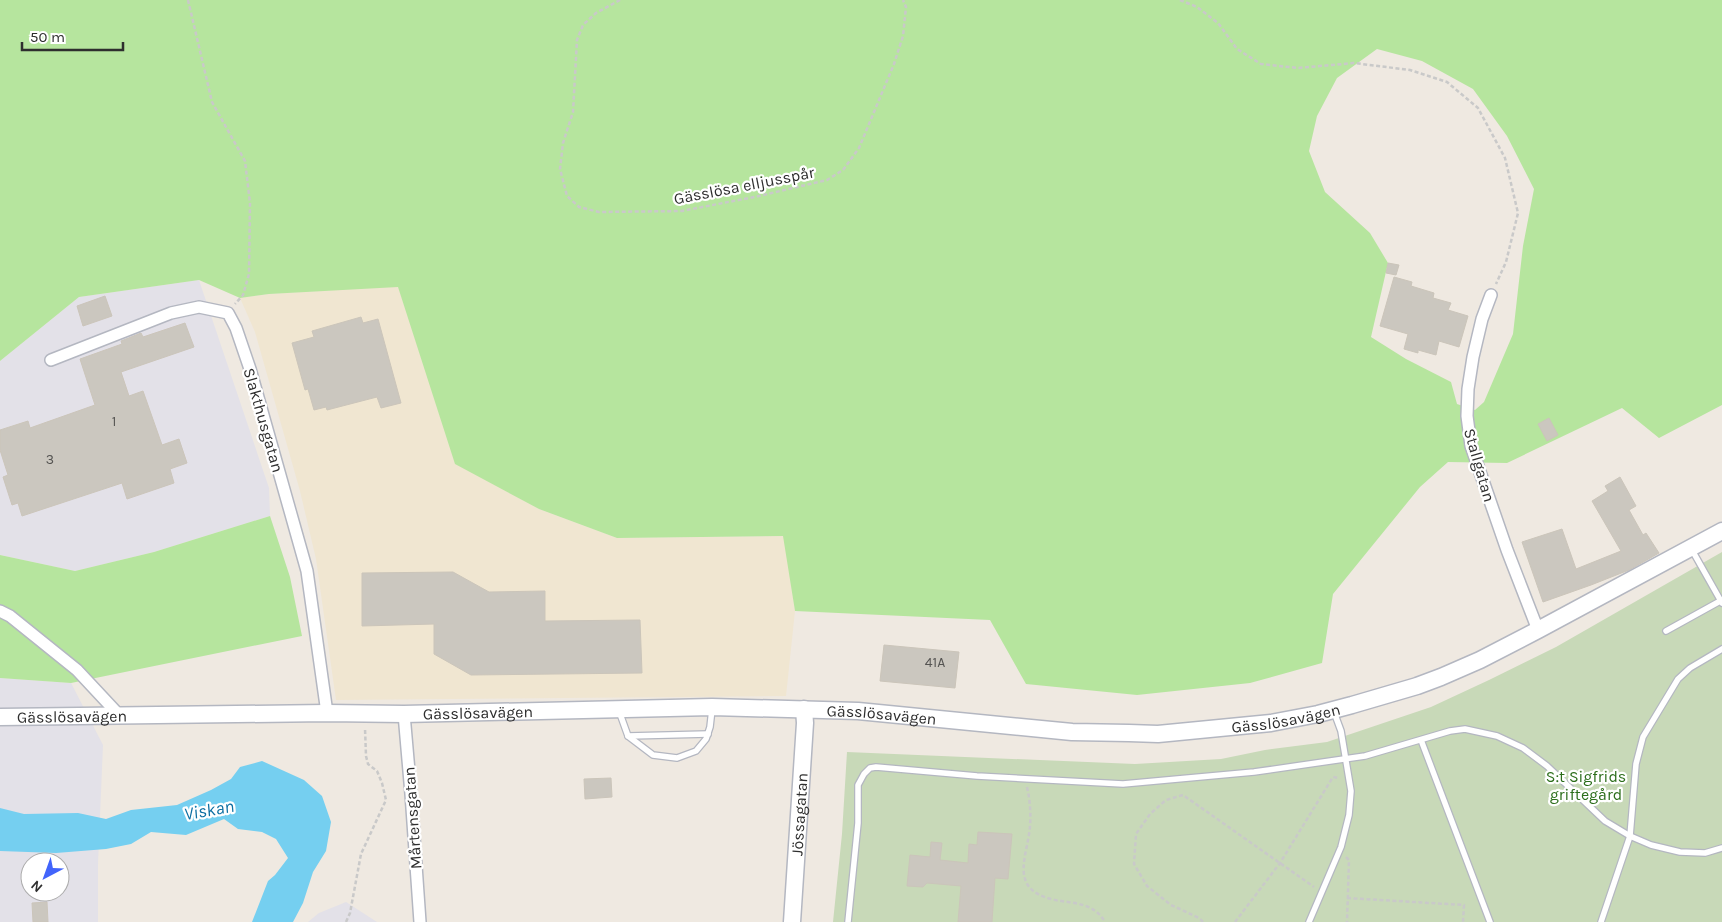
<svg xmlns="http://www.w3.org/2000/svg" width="1722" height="922" viewBox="0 0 1722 922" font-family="Karla,sans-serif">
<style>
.industrial{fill:#e3e1e8;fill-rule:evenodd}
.education{fill:#f0e6d1}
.green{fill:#b6e59e;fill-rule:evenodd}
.cemetery{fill:#c8d9b8}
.water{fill:#75cff0}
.building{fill:#cbc7bf;stroke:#cbc5ba}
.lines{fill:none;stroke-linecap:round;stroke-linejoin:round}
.lane-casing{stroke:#b4b7c1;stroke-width:8}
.street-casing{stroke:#b4b7c1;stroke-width:14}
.secondary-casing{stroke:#b4b7c1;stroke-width:19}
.path{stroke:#c9c9c9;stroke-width:2.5;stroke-dasharray:4 2.5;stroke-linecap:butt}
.lane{stroke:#fff;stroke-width:5.5}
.street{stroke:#fff;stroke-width:11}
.secondary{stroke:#fff;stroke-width:16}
.labels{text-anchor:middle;stroke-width:4.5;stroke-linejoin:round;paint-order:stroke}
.number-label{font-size:14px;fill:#555452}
.street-label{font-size:16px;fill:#2e2e2e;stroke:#fff}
.park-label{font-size:16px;fill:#2c6e1b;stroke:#fff}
.water-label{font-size:18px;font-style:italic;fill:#0d6fa3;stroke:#fff}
</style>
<rect width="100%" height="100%" fill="#efe9e1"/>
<g class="industrial">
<polygon points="199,280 269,488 270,516 154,552 75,571 0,555 0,361 79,297"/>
<path d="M0 678 71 683 103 745 98 864V922H0ZM30 862H60V892H30Z"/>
<polygon points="346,902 377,922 308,922 319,913"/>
</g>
<polygon class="education" points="398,286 456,464 539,509 617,538 784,536 795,611 786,696 336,700 316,559 300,491 255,332 240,298 269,294"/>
<g class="green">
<path d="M0 0H1722V405L1659 438 1622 408 1507 463 1448 462 1420 487 1333 594 1322 663 1250 683 1137 695 1026 684 990 620 795 611 783 536 617 538 539 509 455 464 398 287 269 294 240 298 199 280 79 297 0 361ZM1377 49 1422 61 1473 89 1507 136 1534 189 1523 246 1513 334 1484 402 1475 410 1457 404 1451 382 1406 359 1371 337 1388 263 1370 233 1325 192 1309 151 1317 116 1337 78Z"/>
<polygon points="270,516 290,577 302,636 71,683 0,678 0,555 75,571 154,552"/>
</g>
<polygon class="cemetery" points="1722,552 1722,922 833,922 842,834 847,752 1135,764 1221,759 1265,750 1327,742 1431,707 1489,680 1556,647"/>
<polygon class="water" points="262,761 304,780 322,796 331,822 326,851 313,872 303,903 293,922 252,922 268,881 275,875 288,858 276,839 262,832 238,829 224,819 186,835 151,832 131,844 106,849 56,853 0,851 0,808 24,814 78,813 106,819 131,810 177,805 211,790 231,779 240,767"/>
<g class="building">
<polygon points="1388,263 1399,265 1396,275 1386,273"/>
<polygon points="1394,277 1412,282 1411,286 1434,293 1433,298 1451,303 1448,310 1468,316 1459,347 1439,341 1436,355 1418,350 1418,353 1404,349 1408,334 1380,326"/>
<polygon points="105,296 112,316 83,326 77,306"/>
<polygon points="361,317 363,323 378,319 401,403 381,408 377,397 327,410 326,407 314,410 308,389 305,390 292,343 314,337 312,331"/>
<polygon points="185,323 194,347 121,372 129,396 143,391 162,445 179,439 187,463 170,469 174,483 127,499 122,483 22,516 18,503 12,505 3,477 8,475 0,450 0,430 28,421 30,428 95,405 80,359 122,344 121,341 141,333 143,337"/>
<polygon points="1549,418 1558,435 1547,441 1538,424"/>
<polygon points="1620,477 1636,506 1629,510 1643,535 1646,533 1659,553 1629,570 1591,585 1543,602 1522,542 1562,529 1576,569 1621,551 1592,501 1608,491 1605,486"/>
<polygon points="453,572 489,592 545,591 545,621 640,620 642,673 471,675 434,654 434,624 362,626 362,573"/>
<polygon points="884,645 959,652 955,688 880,681"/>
<polygon points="611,778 612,797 585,799 584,779"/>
<polygon points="978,832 1012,834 1008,879 995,878 992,922 958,922 961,886 927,883 923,887 907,886 910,855 930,857 931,842 942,843 940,860 968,863 969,844 977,845"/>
<polygon points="47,902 48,922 33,922 32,903"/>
</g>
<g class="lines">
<defs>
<g id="lane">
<polyline points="1692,550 1722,603"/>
<polyline points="1666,631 1722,600"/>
<polyline points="619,711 628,736 653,755 677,758 696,751 706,739 710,727 712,709"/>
<polyline points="628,736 708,734"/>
<polyline points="1421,740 1490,922"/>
<polyline points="848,922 858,823 858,785 864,774 870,768 876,767 977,776 1123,784 1254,772 1365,756 1450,731 1465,729 1497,736 1523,748 1547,766 1605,821 1630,836 1651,845 1680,852 1705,853 1722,848"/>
<polyline points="1309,922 1341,847 1349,815 1351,791 1341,731 1334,712"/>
<polyline points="1601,922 1630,836 1636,764 1643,737 1678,679 1690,668 1722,649"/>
</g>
<g id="street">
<polyline points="1491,295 1482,319 1473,357 1468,389 1467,416 1471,446 1507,550 1538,630"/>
<polyline points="51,360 171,313 199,307 228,313 236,328 250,369 307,571 327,713"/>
<polyline points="0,611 10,616 77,670 119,715"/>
<polyline points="404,714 411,794 420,922"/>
</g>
<g id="secondary">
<path id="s1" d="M0 717 327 713 404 714 712 707 858 711 1072 732 1129 733 1158 734 1271 723 1318 714 1352 705 1417 686 1441 677 1480 660 1538 630 1722 531"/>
<path id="s2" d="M792 922 805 723 804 709"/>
</g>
</defs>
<use href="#lane" class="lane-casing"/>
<use href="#street" class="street-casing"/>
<use href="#secondary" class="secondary-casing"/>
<g class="path">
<polyline points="188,0 212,102 245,161 250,203 249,274 243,295 235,304"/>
<polyline points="620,0 596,13 583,25 577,40 573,112 563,143 560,169 567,196 579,207 599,212 682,211 759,196 827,180 843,170 859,148 894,64 903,36 906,7 903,0"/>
<polyline points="1180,0 1197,7 1218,23 1237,49 1261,64 1298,68 1354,63 1410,70 1447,82 1478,108 1505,158 1518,213 1506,262 1496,284"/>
<path d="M1027 787C1030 800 1031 813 1030 826 1028 855 1008 888 1051 899 1071 904 1093 901 1105 922"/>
<polyline points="1346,857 1349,860 1347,922"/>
<polyline points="1347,898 1464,905 1463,922"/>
<polyline points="346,922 350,913 361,854 386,800 382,783 377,771 368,764 366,756 365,728"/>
<polyline points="1203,922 1199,918 1171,905 1147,886 1134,864 1136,834 1150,814 1166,800 1183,795 1314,887"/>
<polyline points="1235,922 1280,863 1333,777 1339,778"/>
</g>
<use href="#lane" class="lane"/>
<use href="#street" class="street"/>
<use href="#secondary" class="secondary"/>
</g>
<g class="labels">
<g class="number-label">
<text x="114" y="426">1</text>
<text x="50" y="464">3</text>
<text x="935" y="667">41A</text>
</g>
<g class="street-label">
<text transform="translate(744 185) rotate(-11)" y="6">Gässlösa elljusspår</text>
<text transform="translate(264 420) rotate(74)" y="6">Slakthusgatan</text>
<text transform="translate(1480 465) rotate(74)" y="6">Stallgatan</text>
<text dy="6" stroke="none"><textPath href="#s1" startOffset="478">Gässlösavägen</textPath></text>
<text dy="6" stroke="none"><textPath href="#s1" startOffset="882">Gässlösavägen</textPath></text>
<text dy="6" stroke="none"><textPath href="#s1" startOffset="72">Gässlösavägen</textPath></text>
<text dy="6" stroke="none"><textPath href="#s1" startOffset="1288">Gässlösavägen</textPath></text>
<text dy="6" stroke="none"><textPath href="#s2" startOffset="108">Jössagatan</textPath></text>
<text transform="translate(412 818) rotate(-94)" y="6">Mårtensgatan</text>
</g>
<g class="park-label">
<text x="1586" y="782">S:t Sigfrids<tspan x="1586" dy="18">griftegård</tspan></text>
</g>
<g class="water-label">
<text transform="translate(209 810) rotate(-10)" y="6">Viskan</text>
</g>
</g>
<g transform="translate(45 877) rotate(221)"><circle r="24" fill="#ffffff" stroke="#ababab"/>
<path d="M0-4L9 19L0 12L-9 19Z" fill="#4264fb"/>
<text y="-8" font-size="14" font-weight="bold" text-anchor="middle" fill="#2e2e2e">N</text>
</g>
<path d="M22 42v8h101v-8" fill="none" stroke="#2e2e2e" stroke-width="2.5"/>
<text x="30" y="42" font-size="15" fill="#2e2e2e" stroke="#ffffff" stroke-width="4" paint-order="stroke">50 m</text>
</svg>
